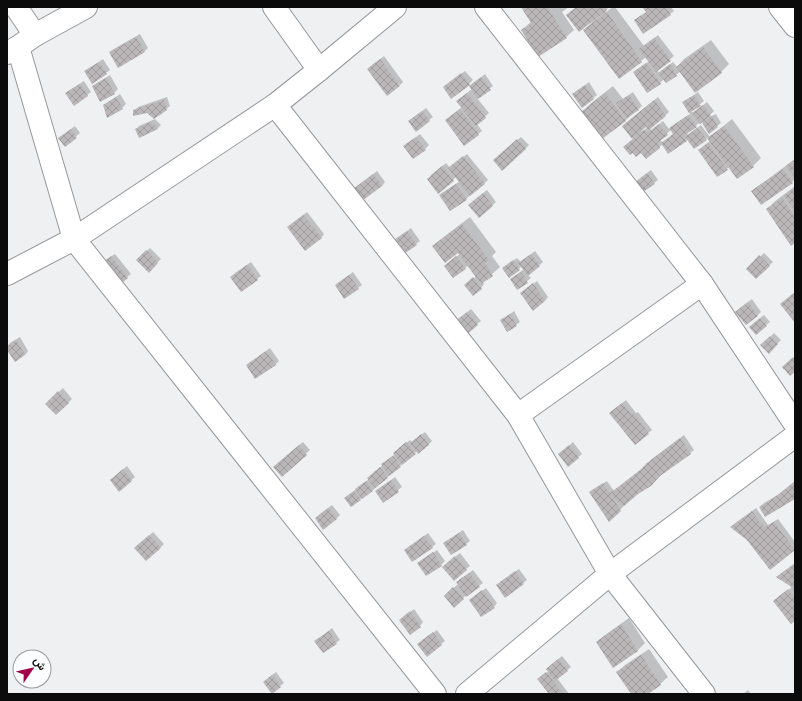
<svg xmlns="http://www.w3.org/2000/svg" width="802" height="701" viewBox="0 0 802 701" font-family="'DM Sans',Vazirmatn,sans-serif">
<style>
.shadow{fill:#0003;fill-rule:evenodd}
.building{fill:url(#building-cross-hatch)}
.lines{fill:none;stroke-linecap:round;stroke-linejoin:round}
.minor-casing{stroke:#96989b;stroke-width:24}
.minor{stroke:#fff;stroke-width:22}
</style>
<defs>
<pattern id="building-cross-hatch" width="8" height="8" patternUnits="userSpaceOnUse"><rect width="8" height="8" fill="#bbb7b8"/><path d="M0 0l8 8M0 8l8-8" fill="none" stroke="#9f9c9d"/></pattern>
</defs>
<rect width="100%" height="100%" fill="#eef0f2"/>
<g class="shadow">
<polygon points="522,7 569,7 562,12 574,30 566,37 538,55 522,30 531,22"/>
<polygon points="576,7 609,7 605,11 606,12 613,7 615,7 644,46 658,35 674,56 657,70 659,73 673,62 677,67 684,59 711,40 729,64 721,72 680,72 666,82 664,79 660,83 638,69 649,61 646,57 619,78 585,30 593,21"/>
<polygon points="646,7 671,7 674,11 670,14 647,12"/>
<polygon points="140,34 148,48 145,51 118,66 111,53 114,49"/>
<polygon points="384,56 403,82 400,85 372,65"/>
<polygon points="103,59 110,70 106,73 85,71"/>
<polygon points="465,71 473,80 469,84 448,84"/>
<polygon points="485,74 493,86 477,98 489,113 477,124 482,131 478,134 446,120 462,107 457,101 472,89 474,83"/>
<polygon points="110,75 118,89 114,93 101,101 93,87 97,83"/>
<polygon points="84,81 91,92 74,105 70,90"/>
<polygon points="589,82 597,95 593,98 573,94"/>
<polygon points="613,86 623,99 633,92 642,106 626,120 602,138 582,112 590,104"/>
<path d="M698 92 704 101 691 111 693 113 707 102 714 111 707 118 716 114 721 123 709 132 702 121 687 132 688 135 701 125 710 137 732 119 761 158 753 166 738 178 729 167 718 176 702 147 710 141 708 137 706 139H688L686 140 663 144 646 158 641 151 633 152 624 147 634 138 623 126 658 97 669 112 650 129 651 131 663 121 669 129 690 114 683 103ZM647 125 648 127 642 131 641 130ZM671 130 674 134 663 143 660 140Z"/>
<polygon points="120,94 126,104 122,108 104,105"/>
<polygon points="167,97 170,106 154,118 161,125 158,128 140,137 136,130 139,126 155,119 147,111 134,111 138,107"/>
<polygon points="426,108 433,117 417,130 413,118"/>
<polygon points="75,126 80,133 65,145 63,135"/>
<polygon points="420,134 429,145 425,149 408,143"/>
<polygon points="521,137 529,145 525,149 498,157"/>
<polygon points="467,154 488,180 466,199 444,192 460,181 456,177 453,180 431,175 446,163 450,168"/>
<polygon points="795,159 795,179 792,182 752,191"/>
<polygon points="651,170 658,180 654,183 638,180"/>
<polygon points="377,171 385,182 382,186 358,186"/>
<polygon points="795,186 795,242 767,210 774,202"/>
<polygon points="487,190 496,202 479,217 473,201"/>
<polygon points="307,212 324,234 321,238 288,227"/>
<polygon points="470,217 496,252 492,256 500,267 483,282 484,284 481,288 468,283 478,275 469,265 465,268 449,262 460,254 459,252 434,246 441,239"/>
<polygon points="411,228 420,241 416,244 396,239"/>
<polygon points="150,248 161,259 149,271 137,260"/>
<polygon points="535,251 543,262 528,275 531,278 517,289 511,279 524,269 522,266 509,276 507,265 517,258 521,262"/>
<polygon points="764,253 773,262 756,278 748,269"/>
<polygon points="115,254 131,274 127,277 106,260"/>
<polygon points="251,262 261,276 257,279 235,273"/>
<polygon points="353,272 362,285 358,288 336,285"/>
<polygon points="537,281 548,297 545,301 521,293"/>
<polygon points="752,299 761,312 758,315 740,308"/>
<polygon points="471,309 481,321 477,324 459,319"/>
<polygon points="514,311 520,322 508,330 502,320"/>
<polygon points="764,315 770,322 766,325 754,323"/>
<polygon points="774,333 781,340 769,352 762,345"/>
<polygon points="20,337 28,351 25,355 7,348 10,343"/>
<polygon points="270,348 279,361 275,365 247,365"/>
<polygon points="63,388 72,399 56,414 46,404"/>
<polygon points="626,400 636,413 638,412 652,430 648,433 613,410"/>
<polygon points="425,432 432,441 429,444 418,452 417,451 373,490 362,498 360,499 345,498 369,479 371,475 383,465 382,464 386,461 395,454 398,449 410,440 412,442"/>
<polygon points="684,435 694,450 637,493 610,520 590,492 607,481 614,491 643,468 652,459"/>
<polygon points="303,442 310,450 282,475 278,463"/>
<polygon points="573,442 582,454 568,466 563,451"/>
<polygon points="127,466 135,477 120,490 111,480"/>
<polygon points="395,477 402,487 383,501 376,491"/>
<polygon points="795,481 795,498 760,507 764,503 779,494"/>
<polygon points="332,505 340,515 336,519 319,515"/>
<polygon points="756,508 768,525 778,519 795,542 795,549 770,568 748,539 732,526"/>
<polygon points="463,530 470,541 466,544 444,543"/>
<polygon points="153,532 164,544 160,548 139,545"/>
<polygon points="428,533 436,544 413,561 409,547"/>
<polygon points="437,550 445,561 441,565 422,560"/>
<polygon points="460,553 470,566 466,569 447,563"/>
<polygon points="795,563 795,620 778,597 792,587"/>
<polygon points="519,569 527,580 505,597 500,582"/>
<polygon points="473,570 483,583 466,595 454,607 445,596 458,584 457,582"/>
<polygon points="486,588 497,603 494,607 474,597"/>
<polygon points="414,609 423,622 420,626 403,618"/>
<polygon points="629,618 645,643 638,650 614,666 597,642 605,635"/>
<polygon points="332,628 340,640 323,652 316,641"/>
<polygon points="437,630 445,641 441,644 422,641"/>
<polygon points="649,649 668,677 660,684 646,694 632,694 618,672 625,665"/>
<polygon points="562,656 571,667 557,678 569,694 550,694 542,676 549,671 551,665"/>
<polygon points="276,672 284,683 272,692 268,678"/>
<polygon points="748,690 751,694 743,694"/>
</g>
<g class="building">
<polygon points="521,7 547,7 567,38 538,57 521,30 531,23"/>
<polygon points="576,7 605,7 607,10 579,32 566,15"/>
<polygon points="645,7 665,7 671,15 643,34 634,20 646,12 643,8"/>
<polygon points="607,12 642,62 619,79 583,30"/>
<polygon points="136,37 145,52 118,68 109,52"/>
<polygon points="654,38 671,61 656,72 639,49"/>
<polygon points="703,47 722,73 695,93 676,67"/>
<polygon points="380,59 400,86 387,96 367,69"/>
<polygon points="99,62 107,74 92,84 84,71"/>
<polygon points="646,63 661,84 647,93 633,72"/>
<polygon points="670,64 677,76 666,83 658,73"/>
<polygon points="461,73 470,85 451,99 443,87"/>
<polygon points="481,77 491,90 478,99 469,86"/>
<polygon points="106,78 115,94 100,102 92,86"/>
<polygon points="80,84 88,96 74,106 65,93"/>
<polygon points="585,85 594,99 582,108 572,94"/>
<polygon points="467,93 486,118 476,126 456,101"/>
<polygon points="605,93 626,121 602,139 581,112"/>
<polygon points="629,95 639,110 626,118 616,103"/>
<polygon points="694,95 701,106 689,113 682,102"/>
<polygon points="116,97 123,109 107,118 103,105"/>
<polygon points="164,100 167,110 154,119 147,113 133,116 133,110"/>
<polygon points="654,100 666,116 649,130 646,127 632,139 622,126"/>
<polygon points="703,105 711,116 700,124 692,113"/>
<polygon points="460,109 479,135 464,146 445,120"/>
<polygon points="422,111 430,121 416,132 408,121"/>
<polygon points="688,115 697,127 683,136 687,141 668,154 661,143 673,134 669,128"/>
<polygon points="712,116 718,127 709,134 702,123"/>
<polygon points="151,122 158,129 139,138 135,129"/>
<polygon points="659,124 668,135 657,143 660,148 646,159 641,153 636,157 633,153 630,155 623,147 644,130 647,133"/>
<polygon points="724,126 754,167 737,179 707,138"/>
<polygon points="697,128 707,140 694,149 685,137"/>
<polygon points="71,129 77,138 65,147 58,138"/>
<polygon points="416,137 426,150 413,159 403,146"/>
<polygon points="517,139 526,149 502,171 493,160"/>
<polygon points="708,143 728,170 717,177 698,150"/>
<polygon points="463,156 485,184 470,196 448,168"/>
<polygon points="795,159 795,179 786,166"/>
<polygon points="442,166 454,181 438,194 427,179"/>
<polygon points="783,169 793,183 761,205 751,191"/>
<polygon points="647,173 655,184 640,194 633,184"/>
<polygon points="373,174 382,186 362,201 353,189"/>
<polygon points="456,184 467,200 450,211 439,195"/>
<polygon points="795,187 795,211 784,196"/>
<polygon points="483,193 493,206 479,218 468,205"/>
<polygon points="782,198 795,217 795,243 791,246 766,209"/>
<polygon points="303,215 322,238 305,251 287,227"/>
<polygon points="462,224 489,260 485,263 493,276 481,284 458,253 445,263 432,246"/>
<polygon points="407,231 417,245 401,256 391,242"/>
<polygon points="146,250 158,263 149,273 136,260"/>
<polygon points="531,254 540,266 528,276 518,263"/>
<polygon points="759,255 770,266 756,279 746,269"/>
<polygon points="111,256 128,278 118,286 101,264"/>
<polygon points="456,256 466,269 453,278 444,266"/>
<polygon points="513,260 520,270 509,278 502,268"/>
<polygon points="247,265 258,280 241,292 230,277"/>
<polygon points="521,272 528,283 517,290 510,279"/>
<polygon points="349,275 359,289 344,299 335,285"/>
<polygon points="473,277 482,289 473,296 464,285"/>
<polygon points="533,283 545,301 533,311 520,293"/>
<polygon points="795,292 795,323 780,304"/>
<polygon points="748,302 758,316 746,325 735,312"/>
<polygon points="467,312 478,325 465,336 454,322"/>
<polygon points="510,314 517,326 507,332 500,320"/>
<polygon points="760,318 767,326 756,335 749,327"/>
<polygon points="770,336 778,344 769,354 760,345"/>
<polygon points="16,340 25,355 15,362 7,350 7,346"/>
<polygon points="266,351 276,365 255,379 246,365"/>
<polygon points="793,357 795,360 795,372 790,376 782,367"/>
<polygon points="58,391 69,403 56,415 45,404"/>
<polygon points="622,403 632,415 628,419 634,414 649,434 635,445 609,413"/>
<polygon points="421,434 429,445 418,454 410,443"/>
<polygon points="680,438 691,454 660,476 651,486 638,494 624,506 609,494 640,470 647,463"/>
<polygon points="406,442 416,454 402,465 393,453"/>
<polygon points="299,445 307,455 282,477 273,467"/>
<polygon points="569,445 579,458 568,467 558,454"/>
<polygon points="393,456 401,467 389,476 381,464"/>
<polygon points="380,467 388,478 375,488 367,478"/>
<polygon points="123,469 132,481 119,492 110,480"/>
<polygon points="391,480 399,492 383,503 375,491"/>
<polygon points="366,481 373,491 362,499 355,489"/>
<polygon points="794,482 795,483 795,499 765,517 759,507 774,498"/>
<polygon points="603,483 621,511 609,522 589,492"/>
<polygon points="354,491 361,500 351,507 344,498"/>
<polygon points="328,508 337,519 323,530 315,518"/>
<polygon points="752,511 764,528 774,522 795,550 770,570 747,540 730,527"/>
<polygon points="459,533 467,545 451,555 443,543"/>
<polygon points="149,535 161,548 146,561 134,548"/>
<polygon points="424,536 433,548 412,562 404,550"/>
<polygon points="433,552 442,566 426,576 417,563"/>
<polygon points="455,556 467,570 454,581 442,567"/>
<polygon points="795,563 795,592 790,586 776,577"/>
<polygon points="515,571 524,584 505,598 496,585"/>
<polygon points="469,573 480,587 466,597 456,582"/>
<polygon points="453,587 464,599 454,608 444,596"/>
<polygon points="788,589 795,598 795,621 791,624 773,601"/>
<polygon points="482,590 495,608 481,617 469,600"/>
<polygon points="410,611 421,627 410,635 399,620"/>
<polygon points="621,624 638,651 613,668 596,642"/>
<polygon points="329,631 337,644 323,653 314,641"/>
<polygon points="433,632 442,645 427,657 417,644"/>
<polygon points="641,655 661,685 648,694 631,694 616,672"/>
<polygon points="558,659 568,671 555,681 546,669"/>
<polygon points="546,672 563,694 549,694 537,679"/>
<polygon points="272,675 281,687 272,694 263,682"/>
</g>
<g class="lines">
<defs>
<g id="minor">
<polyline points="16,7 35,35"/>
<polyline points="274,7 319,70"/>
<polyline points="486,7 702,284 795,424"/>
<polyline points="780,7 795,26"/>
<polyline points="18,47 74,239 435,694"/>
<polyline points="7,53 18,47 35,35 86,7"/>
<polyline points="275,105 518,415 610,574 704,694"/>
<polyline points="7,274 74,239 275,105 319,70 395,7"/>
<polyline points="518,415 702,284"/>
<polyline points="467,694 610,574 795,436"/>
</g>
</defs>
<use href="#minor" class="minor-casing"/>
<use href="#minor" class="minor"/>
</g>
<rect width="802" height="701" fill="none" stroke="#0b0b0c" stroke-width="16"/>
<g transform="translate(32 669) rotate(56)"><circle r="19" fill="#fcfdff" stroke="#9c9c9e"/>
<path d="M0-3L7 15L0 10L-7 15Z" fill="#9f0246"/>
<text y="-6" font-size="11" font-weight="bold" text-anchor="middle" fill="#0b0b0c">ش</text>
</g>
</svg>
